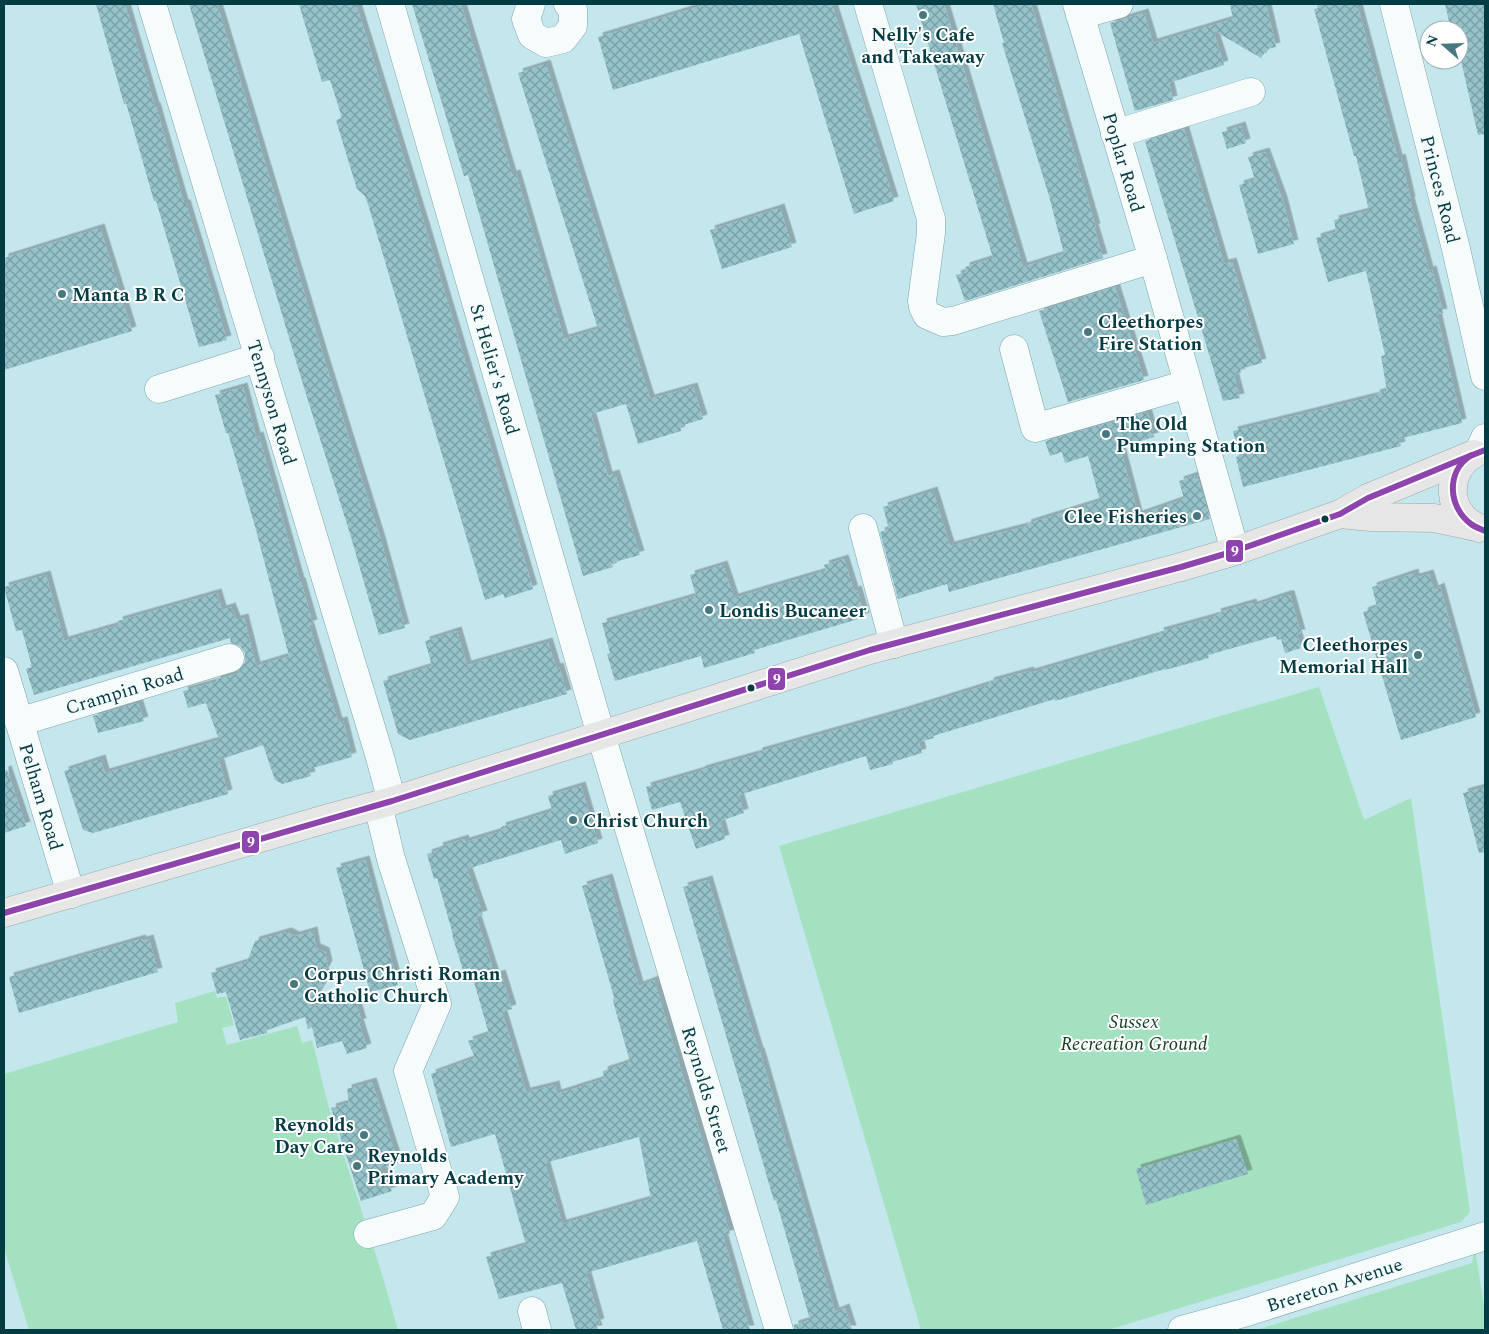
<svg xmlns="http://www.w3.org/2000/svg" width="1489" height="1334" viewBox="0 0 1489 1334" font-family="Spectral,serif">
<style>
.green{fill:#a4e1c0}
.building{fill:url(#building-cross-hatch);fill-rule:evenodd;filter:url(#shadow)}
.lines{fill:none;stroke-linecap:round;stroke-linejoin:round}
.minor-casing{stroke:#80a3a8;stroke-width:29}
.major-casing{stroke:#9ca6a8;stroke-width:29}
.minor{stroke:#f6fbfc;stroke-width:28}
.major{stroke:#e6e6e6;stroke-width:28}
.bus-1-casing{stroke:#fff;stroke-width:10}
.bus-1{stroke:#8e44ad;stroke-width:6}
.poi-dot{fill:#47787f;stroke:#fff;stroke-width:2}
.bus-dot{fill:#043c44;stroke:#fff;stroke-width:2}
.labels{text-anchor:middle;stroke-width:4;stroke-linejoin:round;paint-order:stroke}
.poi-label{font-size:19px;font-weight:bold;fill:#043c44;stroke:#fff;text-anchor:start}
.street-label{font-size:19px;fill:#043c44;stroke:#fff}
.park-label{font-size:19px;font-style:italic;fill:#154122;stroke:#fff}
.line-badge{stroke:#fff;stroke-width:2}
.badge-label{font-size:14px;text-anchor:middle;font-weight:bold;fill:#fff}
</style>
<defs>
<pattern id="building-cross-hatch" width="8" height="8" patternUnits="userSpaceOnUse" patternTransform="scale(1.25)"><rect width="8" height="8" fill="#96c2c9"/><path d="M0 0l8 8M0 8l8-8" fill="none" stroke="#789fa5"/></pattern>
<filter id="shadow"><feDropShadow dx="4.5" dy="-4.5" stdDeviation="0" flood-color="#0004"/></filter>
</defs>
<rect width="100%" height="100%" fill="#c4e7ed"/>
<g class="green">
<polygon points="1319,687 1364,820 1411,798 1470,1212 1461,1222 1108,1330 921,1330 779,846"/>
<path d="M215 991 217 998 226 996 234 1025 222 1028 227 1045 297 1026 302 1043 312 1040C319 1064 323 1088 330 1111 352 1184 378 1256 398 1330H29L4 1248V1074L178 1022 175 1003Z"/>
<polygon points="1475,1248 1485,1313 1485,1330 1256,1330 1472,1263"/>
</g>
<g class="building">
<polygon points="96,4 125,4 155,107 156,107 184,204 186,204 227,340 199,347 156,201 154,201 126,103 124,104"/>
<polygon points="189,4 217,4 326,365 381,541 405,628 379,635 351,537 305,391"/>
<polygon points="299,4 356,4 426,230 533,589 505,598 503,594 485,600 368,204 365,196 357,189 344,147 336,120 342,118 330,80 322,82"/>
<polygon points="412,4 461,4 512,175 516,174 564,339 598,329 518,73 546,64 650,399 693,387 703,419 680,426 681,431 638,444 626,404 591,414 608,476 615,474 640,555 611,563 613,567 583,576 468,175 464,176"/>
<polygon points="708,4 832,4 894,201 854,214 799,34 613,90 598,37"/>
<polygon points="916,4 944,4 1023,267 1064,254 1049,196 1002,43 1004,43 993,4 1031,4 1096,228 1094,228 1103,258 965,301 956,275 966,272 965,267 993,258"/>
<polygon points="1230,4 1266,4 1276,47 1267,49 1261,58 1213,30 1224,65 1169,83 1173,100 1135,111 1110,23 1144,13 1153,43 1233,19"/>
<polygon points="1317,4 1357,4 1398,159 1401,158 1411,201 1410,201 1429,271 1432,270 1443,313 1438,314 1438,320 1462,423 1399,439 1401,446 1243,487 1236,457 1239,456 1233,431 1376,396 1375,394 1387,391 1381,356 1385,355 1366,271 1328,282 1316,238 1336,232 1334,220 1369,211 1356,156 1354,156 1314,9 1318,8"/>
<polygon points="1445,4 1485,4 1485,134 1478,135 1459,52 1459,30 1451,30"/>
<polygon points="1241,126 1246,143 1227,149 1222,132"/>
<polygon points="1184,129 1224,264 1232,262 1262,363 1240,369 1241,373 1234,375 1240,398 1223,401 1145,141"/>
<polygon points="1265,152 1283,201 1294,244 1258,254 1239,185 1255,180 1248,157"/>
<polygon points="780,208 792,247 722,269 710,230"/>
<polygon points="100,228 132,331 4,370 4,258"/>
<polygon points="1115,287 1144,380 1068,402 1039,311"/>
<polygon points="243,387 256,437 259,436 300,582 301,582 313,624 309,625 338,722 343,721 352,757 309,769 311,776 282,784 275,780 263,745 219,760 228,794 93,833 83,830 64,771 101,759 105,773 219,740 206,703 188,708 183,691 216,682 216,680 240,673 239,670 245,662 245,653 240,646 231,643 230,638 34,695 26,669 32,667 22,630 16,631 4,587 46,575 64,641 119,625 118,621 217,593 222,610 231,607 236,620 244,618 256,666 289,656 256,530 228,433 226,433 215,395"/>
<polygon points="1147,412 1154,437 1120,447 1138,515 1184,499 1179,481 1197,475 1210,519 949,592 947,584 898,599 880,532 889,529 883,507 933,491 950,546 1027,526 1026,524 1100,501 1088,456 1065,463 1062,452 1050,456 1045,441"/>
<polygon points="844,559 854,591 857,590 865,617 754,650 755,653 704,668 701,656 615,681 607,654 610,653 602,623 696,596 690,575 723,565 734,598 826,571 824,565"/>
<polygon points="1414,573 1415,578 1429,574 1434,590 1440,587 1476,717 1401,740 1363,612 1377,607 1372,587"/>
<polygon points="1286,595 1290,595 1301,634 1297,634 1301,648 1285,653 1281,639 1277,640 1276,636 1208,655 1209,658 1165,670 1165,669 1055,701 1055,699 933,736 934,738 919,742 922,753 892,762 893,764 870,770 866,756 739,795 744,813 720,821 725,839 696,849 680,802 652,810 646,787 701,771 701,770 758,754 758,752 900,712 990,684 989,682 1029,671 1030,673 1160,635 1159,632 1217,616 1216,613 1252,603 1253,606"/>
<polygon points="457,631 467,665 548,642 556,668 559,667 567,694 410,740 398,734 383,681 432,666 425,641"/>
<polygon points="138,703 144,721 98,733 93,716"/>
<polygon points="7,770 26,826 4,833 4,771"/>
<path d="M581 786 598 843 565 854 561 840 467 869 483 915 476 917 485 944 495 976 501 974 512 1009 502 1012 526 1092 555 1085 557 1094 604 1079 603 1071 630 1062 613 1001 614 997 582 886 608 878 639 986 654 980 730 1234 723 1236 750 1330H723L697 1241 586 1273 600 1323 596 1324 598 1330H576L562 1283 499 1299 486 1257 526 1245 495 1134 451 1147 431 1074 475 1058 468 1041 489 1034 470 968 463 970 452 935H453L437 878 434 879 427 854 439 850 438 847 464 839 465 842 502 831 501 827 552 811 548 796ZM639 1137 651 1199 562 1224 545 1163Z"/>
<polygon points="1485,787 1485,852 1479,853 1463,793"/>
<polygon points="365,860 398,985 370,992 336,868"/>
<polygon points="708,880 759,1052 760,1052 835,1312 845,1308 852,1330 794,1330 794,1325 810,1320 776,1200 774,1201 683,887"/>
<polygon points="313,931 316,948 325,952 328,965 324,972 327,978 310,1007 354,995 362,1023 359,1023 367,1048 347,1054 342,1041 317,1048 312,1027 308,1029 305,1017 267,1030 267,1033 240,1040 226,992 217,994 211,973 247,962 255,941 287,932 295,936"/>
<polygon points="141,939 142,941 149,939 158,972 19,1013 9,977"/>
<polygon points="372,1082 398,1163 381,1168 392,1191 361,1201 331,1108 349,1103 347,1089"/>
<polygon points="1236,1139 1248,1174 1146,1205 1136,1169"/>
</g>
<g class="lines">
<defs>
<g id="minor">
<path id="s1" d="M152 4 379 754 392 801"/>
<path id="s2" d="M390 4 601 735 779 1330"/>
<polyline points="531,4 526,19 532,35 546,43 563,39 573,26 573,10 568,4"/>
<polyline points="868,4 931,219 931,233 922,301 923,307 927,315 943,322 953,321 1153,259"/>
<path id="s3" d="M1077 4 1153 259 1235 551"/>
<path id="s4" d="M1394 4 1456 249 1485 376"/>
<polyline points="1080,15 1119,4"/>
<polyline points="1115,134 1251,92"/>
<polyline points="1014,349 1035,428 1188,384"/>
<polyline points="159,389 260,357"/>
<polyline points="1479,451 1485,438"/>
<polyline points="863,528 894,644"/>
<path id="s5" d="M4 671 71 894"/>
<path id="s6" d="M19 722 230 658"/>
<polyline points="368,1234 433,1216 445,1197 408,1071 437,1004 391,859 378,805"/>
<polyline points="532,1311 537,1330"/>
<path id="s7" d="M1182 1330 1247 1312 1485 1236"/>
</g>
<g id="major">
<path d="M1474 454C1444 471 1446 515 1479 528"/>
<polyline points="1340,514 1371,517 1434,518 1472,526"/>
<polyline points="4,913 329,818 392,801 870,650 1181,567 1235,551 1340,514 1368,498 1472,455"/>
</g>
</defs>
<use href="#minor" class="minor-casing"/>
<use href="#major" class="major-casing"/>
<use href="#minor" class="minor"/>
<use href="#major" class="major"/>
<defs>
<g id="bus-1">
<path d="M1485 450C1480 452 1475 454 1470 456 1446 472 1448 507 1471 524 1475 527 1480 529 1485 531"/>
<polyline points="4,913 392,801 870,650 1181,567 1235,551 1340,514 1368,498 1472,455"/>
</g>
</defs>
<use href="#bus-1" class="bus-1-casing"/>
<use href="#bus-1" class="bus-1"/>
</g>
<g class="poi-dot">
<circle cx="923" cy="15" r="5"/>
<circle cx="62" cy="294" r="5"/>
<circle cx="1088" cy="332" r="5"/>
<circle cx="1106" cy="434" r="5"/>
<circle cx="1197" cy="516" r="5"/>
<circle cx="709" cy="610" r="5"/>
<circle cx="1418" cy="655" r="5"/>
<circle cx="573" cy="820" r="5"/>
<circle cx="294" cy="984" r="5"/>
<circle cx="364" cy="1135" r="5"/>
<circle cx="357" cy="1166" r="5"/>
</g>
<g class="bus-dot">
<circle cx="1325" cy="519" r="4.5"/>
<circle cx="751" cy="688" r="4.5"/>
</g>
<g class="labels">
<g class="poi-label">
<text x="923" y="41" text-anchor="middle">Nelly's Cafe<tspan x="923" dy="22">and Takeaway</tspan></text>
<text x="72" y="301">Manta B R C</text>
<text x="1098" y="328">Cleethorpes<tspan x="1098" dy="22">Fire Station</tspan></text>
<text x="1116" y="430">The Old<tspan x="1116" dy="22">Pumping Station</tspan></text>
<text x="1187" y="523" text-anchor="end">Clee Fisheries</text>
<text x="719" y="617">Londis Bucaneer</text>
<text x="1408" y="651" text-anchor="end">Cleethorpes<tspan x="1408" dy="22">Memorial Hall</tspan></text>
<text x="583" y="827">Christ Church</text>
<text x="304" y="980">Corpus Christi Roman<tspan x="304" dy="22">Catholic Church</tspan></text>
<text x="354" y="1131" text-anchor="end">Reynolds<tspan x="354" dy="22">Day Care</tspan></text>
<text x="367" y="1162">Reynolds<tspan x="367" dy="22">Primary Academy</tspan></text>
</g>
<g class="street-label">
<text dy="7" stroke="none"><textPath href="#s3" startOffset="165">Poplar Road</textPath></text>
<text dy="7" stroke="none"><textPath href="#s4" startOffset="191">Princes Road</textPath></text>
<text dy="7" stroke="none"><textPath href="#s2" startOffset="380">St Helier's Road</textPath></text>
<text dy="7" stroke="none"><textPath href="#s1" startOffset="416">Tennyson Road</textPath></text>
<text dy="7" stroke="none"><textPath href="#s6" startOffset="110">Crampin Road</textPath></text>
<text dy="7" stroke="none"><textPath href="#s5" startOffset="131">Pelham Road</textPath></text>
<text dy="7" stroke="none"><textPath href="#s2" startOffset="1131">Reynolds Street</textPath></text>
<text dy="7" stroke="none"><textPath href="#s7" startOffset="159">Brereton Avenue</textPath></text>
</g>
<g class="park-label">
<text x="1134" y="1028">Sussex<tspan x="1134" dy="22">Recreation Ground</tspan></text>
</g>
</g>
<g class="line-badge">
<rect x="1225" y="539" width="19" height="24" rx="5" fill="#8e44ad"/>
<rect x="767" y="667" width="19" height="24" rx="5" fill="#8e44ad"/>
<rect x="241" y="830" width="19" height="24" rx="5" fill="#8e44ad"/>
</g>
<g class="badge-label">
<text x="1235" y="556">9</text>
<text x="777" y="684">9</text>
<text x="251" y="847">9</text>
</g>
<rect width="1489" height="1334" fill="none" stroke="#043c44" stroke-width="10"/>
<g transform="translate(1444 45) rotate(290)"><circle r="24" fill="#ffffff" stroke="#9bb1b4"/>
<path d="M0-4L9 19L0 12L-9 19Z" fill="#47787f"/>
<text y="-8" font-size="14" font-weight="bold" text-anchor="middle" fill="#043c44">N</text>
</g>
</svg>
